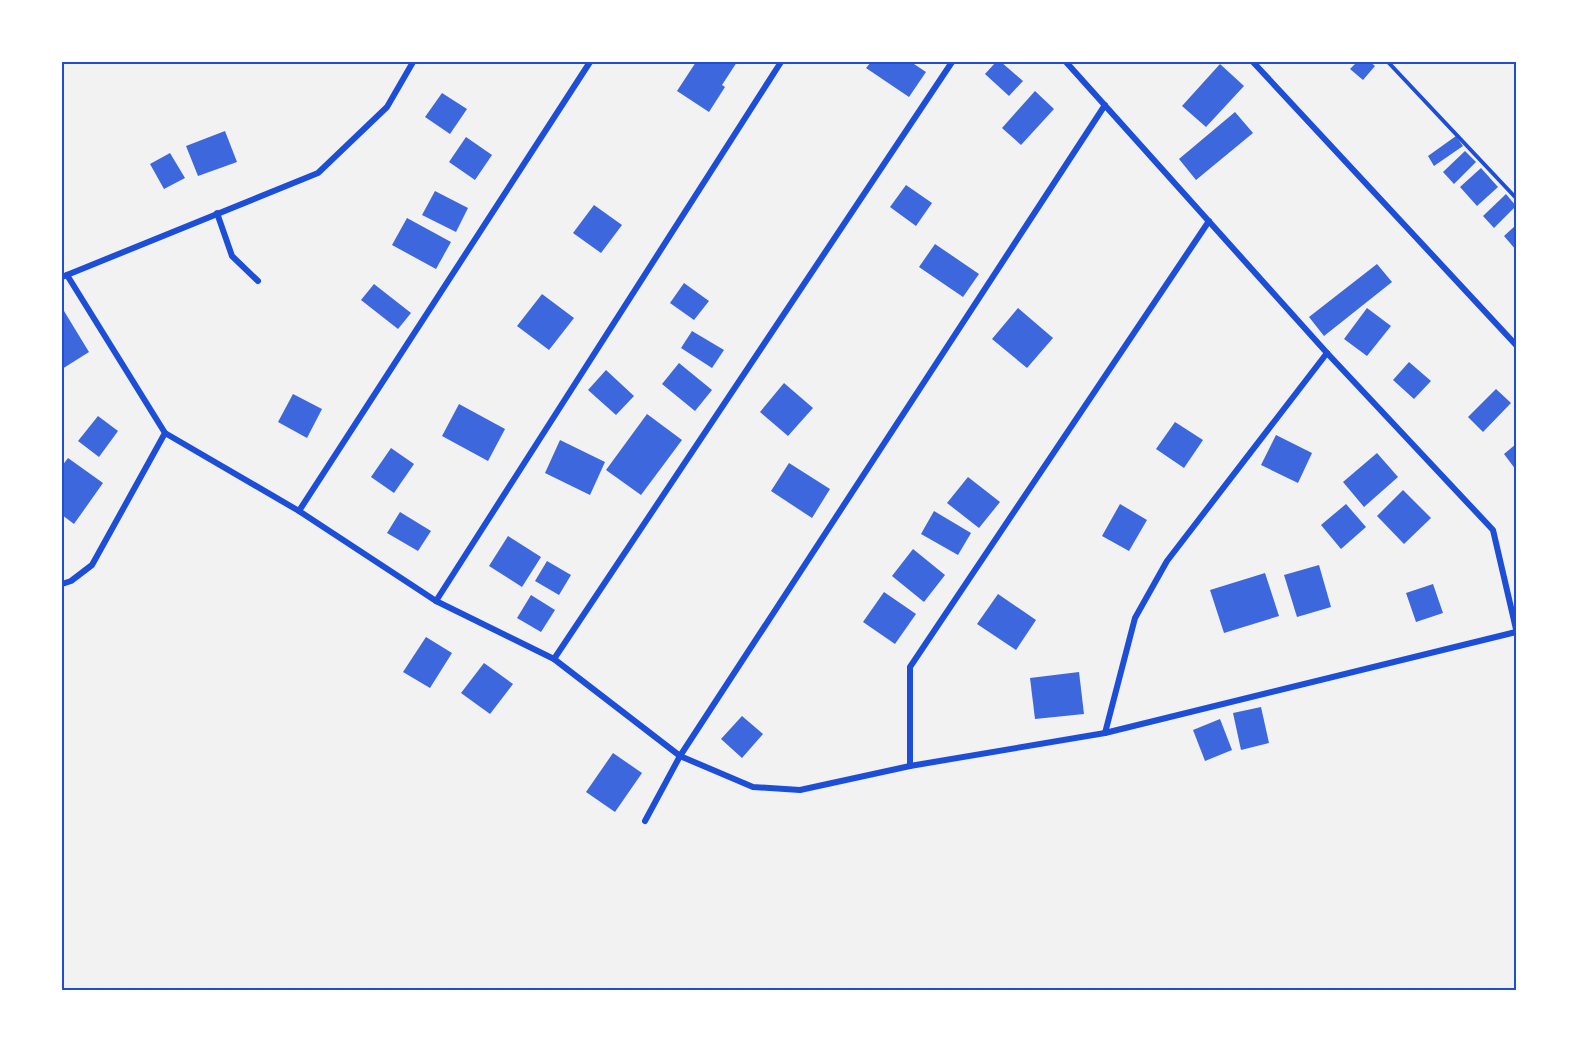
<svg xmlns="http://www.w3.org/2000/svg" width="1578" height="1052" viewBox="0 0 1578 1052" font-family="'Public Sans',sans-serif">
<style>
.building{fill:#3d67dc}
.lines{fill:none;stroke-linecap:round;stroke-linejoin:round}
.path{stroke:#1d4ed8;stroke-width:4}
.minor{stroke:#1d4ed8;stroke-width:6}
.neatline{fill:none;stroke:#1d4ed8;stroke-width:2}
</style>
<rect width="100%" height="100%" fill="#f2f2f2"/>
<g class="building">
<polygon points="696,62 737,62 722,85 725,87 709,112 677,91"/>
<polygon points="871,62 911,62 926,72 909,97 866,68"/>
<polygon points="996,62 1001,62 1023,81 1009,96 985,74"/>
<polygon points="1357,62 1370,62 1375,66 1363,80 1350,69"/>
<polygon points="1220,64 1244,86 1206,127 1182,106"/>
<polygon points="1035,91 1054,109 1021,145 1002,128"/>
<polygon points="442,93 467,109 450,134 425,117"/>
<polygon points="1235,112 1253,133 1196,180 1179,159"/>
<polygon points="225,131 237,162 198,176 186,146"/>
<polygon points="1456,136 1463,146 1434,166 1428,156"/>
<polygon points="466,137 492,155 475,180 449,162"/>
<polygon points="1465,151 1476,162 1454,184 1443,172"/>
<polygon points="170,153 185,178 164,189 150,164"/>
<polygon points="1481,168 1498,187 1477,206 1460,187"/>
<polygon points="906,185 932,203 916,226 890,207"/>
<polygon points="435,191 468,208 456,232 422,215"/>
<polygon points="1506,194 1516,206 1494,228 1483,216"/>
<polygon points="594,205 622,225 601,253 573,233"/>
<polygon points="407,218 451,242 436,269 392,245"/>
<polygon points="1516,225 1516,250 1504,236"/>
<polygon points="935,244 979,274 963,297 919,267"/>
<polygon points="1377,264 1392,282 1324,336 1309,317"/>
<polygon points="684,283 709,301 694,320 670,303"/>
<polygon points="374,284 411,313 398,329 361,300"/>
<polygon points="542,294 574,318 549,350 517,326"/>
<polygon points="1018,308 1053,338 1027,368 992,339"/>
<polygon points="1367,308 1391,326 1367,356 1344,339"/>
<polygon points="64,311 89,352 62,369 62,312"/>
<polygon points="692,331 724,350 712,368 681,348"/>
<polygon points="1409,362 1431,381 1414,399 1393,380"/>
<polygon points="679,363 712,390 695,411 662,384"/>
<polygon points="606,370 634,396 616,415 588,390"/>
<polygon points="784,383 813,408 788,436 760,412"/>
<polygon points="1496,389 1511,403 1483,432 1468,417"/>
<polygon points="293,394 322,409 307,438 278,422"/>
<polygon points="459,404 505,429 488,461 442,436"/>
<polygon points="647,414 682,440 641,495 606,470"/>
<polygon points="98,416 118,431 99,457 78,441"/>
<polygon points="1175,422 1203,440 1184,468 1156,449"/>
<polygon points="1276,435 1312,453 1298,483 1261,465"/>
<polygon points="560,440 605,462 590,495 545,473"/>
<polygon points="1516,444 1516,470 1504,454"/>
<polygon points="391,448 414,464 394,493 371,477"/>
<polygon points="1377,453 1398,477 1364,507 1343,482"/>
<polygon points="68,458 103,483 74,524 62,515 62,466"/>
<polygon points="789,463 830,489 812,518 771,491"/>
<polygon points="968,477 1000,502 979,528 947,503"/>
<polygon points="1403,490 1431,518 1404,544 1377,516"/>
<polygon points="1120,504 1147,520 1129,551 1102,536"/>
<polygon points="1346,504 1366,527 1341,549 1321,525"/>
<polygon points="934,511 971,533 958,555 921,534"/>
<polygon points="400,512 431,531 418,551 387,533"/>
<polygon points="508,536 541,557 522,587 489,566"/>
<polygon points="913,549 945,575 924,602 892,576"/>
<polygon points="547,561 571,575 559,595 535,581"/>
<polygon points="1319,565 1331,607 1297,617 1284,575"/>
<polygon points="1265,573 1279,616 1224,633 1210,590"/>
<polygon points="1433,584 1443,613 1416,622 1406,593"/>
<polygon points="884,592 916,614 895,644 863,622"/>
<polygon points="998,594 1036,620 1016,650 977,624"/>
<polygon points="531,595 555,610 541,632 517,618"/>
<polygon points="426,637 452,653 430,688 403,672"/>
<polygon points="484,663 513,684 490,714 461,693"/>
<polygon points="1079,672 1084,714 1035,719 1030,678"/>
<polygon points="1261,707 1269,743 1241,750 1233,713"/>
<polygon points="742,716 763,734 742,758 721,739"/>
<polygon points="1220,719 1232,750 1205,761 1193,730"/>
<polygon points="613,753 642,773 615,812 586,792"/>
</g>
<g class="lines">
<polyline class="path" points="1388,62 1516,198"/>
<g class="minor">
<polyline points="1066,62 1327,353 1493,530 1516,629"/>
<polyline points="1253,62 1516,345"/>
<polyline points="217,213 232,256 258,281"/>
<polyline points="67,275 165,433 299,511 436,601 554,659 680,756 753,787 800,790 910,766 1105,733 1516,632"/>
<polyline points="62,277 318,173 387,107 413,62"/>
<polyline points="299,511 590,62"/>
<polyline points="62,584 71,581 92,565 165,433"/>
<polyline points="436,601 781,62"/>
<polyline points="554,659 952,62"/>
<polyline points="1105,733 1135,618 1167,561 1327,353"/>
<polyline points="910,766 910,667 1209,221"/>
<polyline points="645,821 680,756 1105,105"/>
</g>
</g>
<rect width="1578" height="1052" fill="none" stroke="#ffffff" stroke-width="126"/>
<rect x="63" y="63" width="1452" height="926" class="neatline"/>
</svg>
